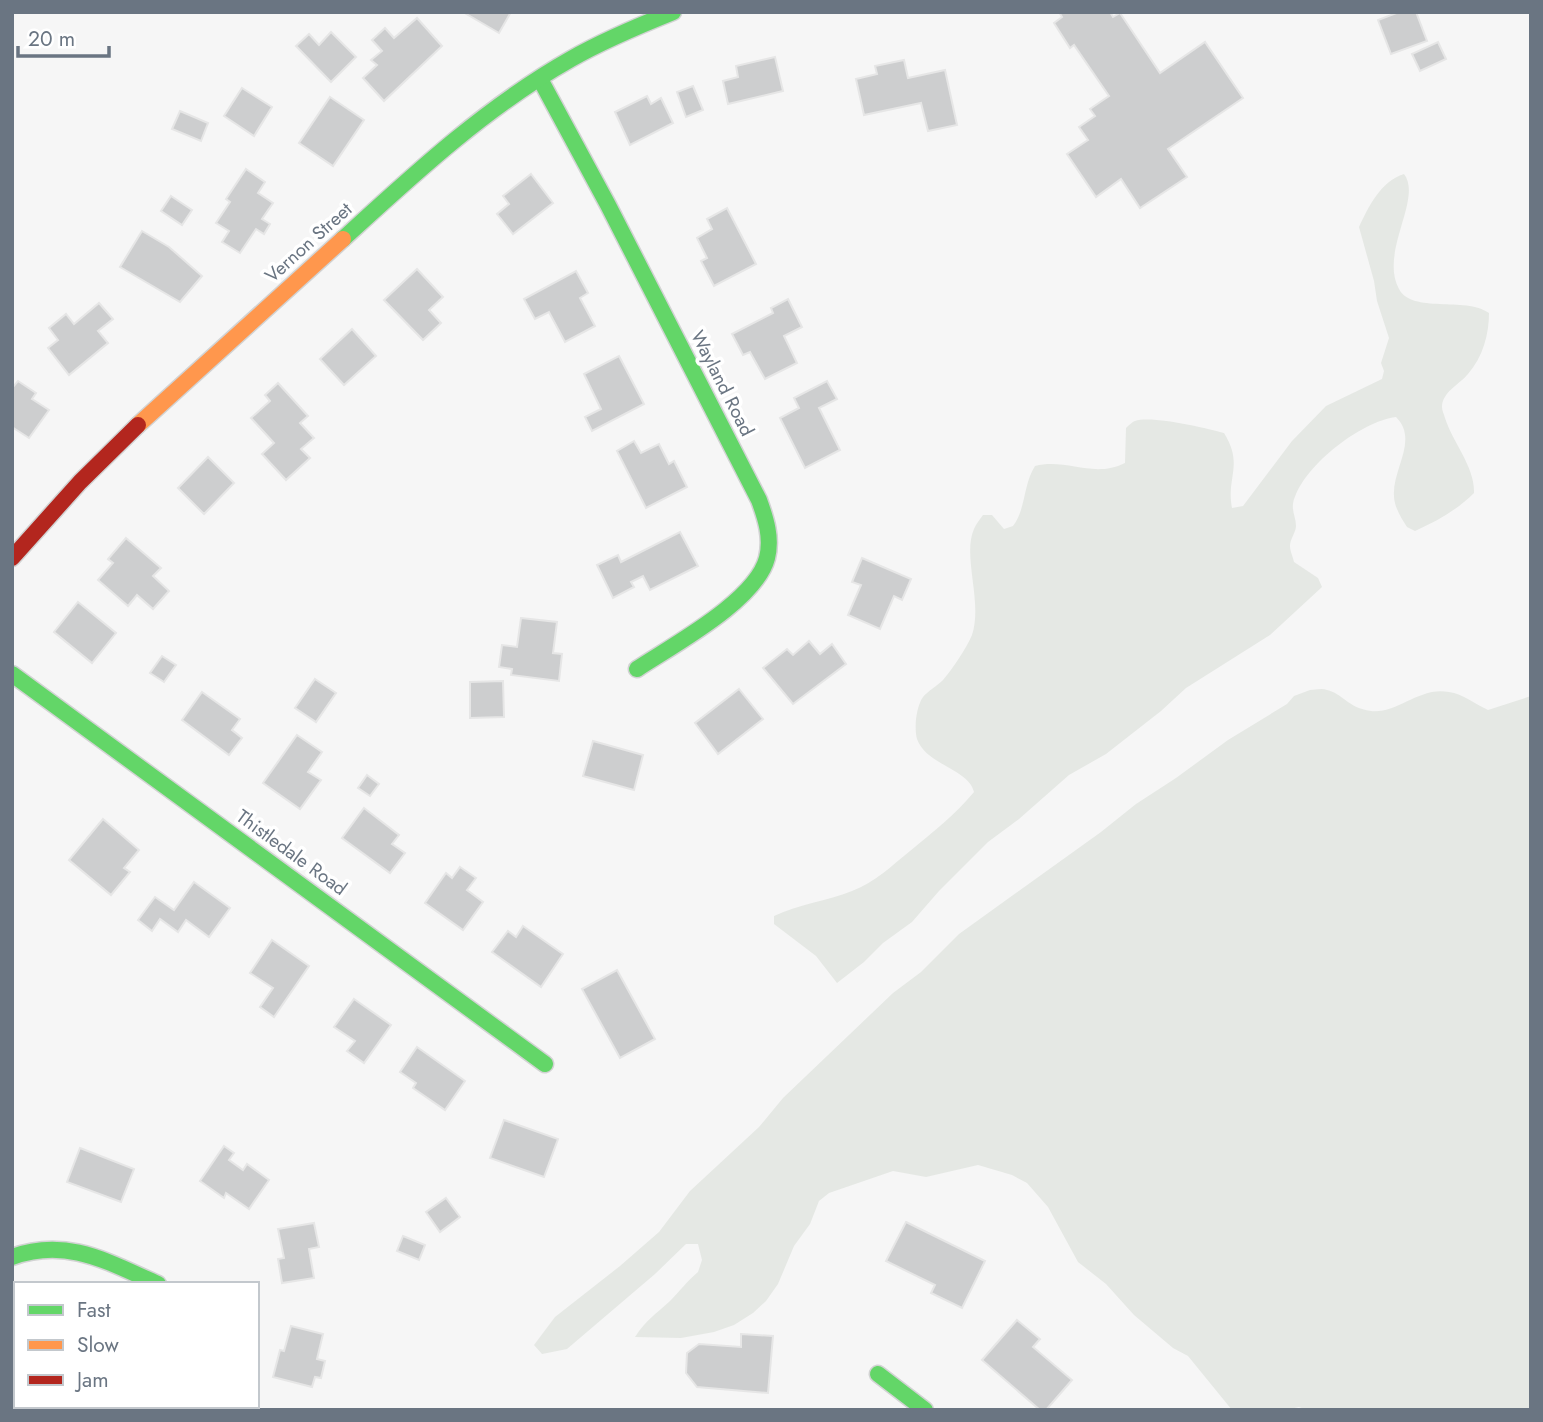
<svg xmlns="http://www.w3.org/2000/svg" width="1543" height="1422" viewBox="0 0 1543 1422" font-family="Jost,sans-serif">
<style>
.green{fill:#e5e8e4}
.building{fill:#cdcecf;stroke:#e6e6e6;stroke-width:2}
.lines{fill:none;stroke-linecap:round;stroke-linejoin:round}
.fast-casing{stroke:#d2d3d3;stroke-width:19}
.slow-casing{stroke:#d2d3d3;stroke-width:19}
.jam-casing{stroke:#d2d3d3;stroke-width:19}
.fast{stroke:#63d668;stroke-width:16}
.slow{stroke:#ff974d;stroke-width:16}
.jam{stroke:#b3261e;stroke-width:16}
.labels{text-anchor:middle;stroke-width:7;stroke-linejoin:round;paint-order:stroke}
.street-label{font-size:19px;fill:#6a7582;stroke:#fff}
</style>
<rect width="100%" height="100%" fill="#f6f6f6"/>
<g class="green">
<path d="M1404 174C1423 198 1379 253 1399 289 1412 314 1465 296 1489 313 1489 334 1483 357 1468 374 1460 384 1442 392 1442 407 1442 411 1444 414 1445 418 1453 443 1475 467 1474 493 1457 510 1437 521 1415 531L1407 527C1401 518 1394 506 1394 496 1392 469 1419 440 1396 417 1361 421 1300 468 1293 504 1292 512 1296 518 1296 526 1296 532 1290 539 1290 546 1290 551 1293 557 1294 562L1318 578 1322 587 1270 635 1186 688 1161 711 1106 754 1069 775 1019 819 988 842 939 891 912 922 883 943 864 962 837 983 816 956 774 924V916C799 904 827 901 852 891 876 882 891 866 910 851 933 832 955 815 974 792 969 769 926 765 917 739 914 728 916 707 923 697 928 691 937 686 943 680 953 668 966 649 972 635 983 602 962 556 974 529 976 524 980 519 983 515H992L1004 529 1013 526C1026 509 1023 485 1035 466 1067 458 1093 479 1125 463L1126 428C1128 426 1132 422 1135 421 1151 415 1206 428 1224 433 1244 465 1226 477 1232 508L1243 506 1292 441 1326 406 1382 379 1384 371 1381 363 1389 338 1377 301 1374 281 1359 227C1369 206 1381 181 1404 174Z"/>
<path d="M1310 690C1315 690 1322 688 1327 690 1342 693 1348 708 1371 711 1397 714 1420 686 1449 692 1463 694 1475 704 1488 710L1531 696V1410H1307L1299 1407 1286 1410H1232L1188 1356 1173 1348 1134 1315 1106 1284 1078 1262 1048 1207 1027 1183 1012 1175 978 1165 926 1177 893 1171 829 1193 819 1201 810 1224 794 1246 778 1284 766 1301 753 1313 734 1325 714 1332 681 1338 635 1337C646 1320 656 1314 670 1301 680 1291 687 1281 698 1272L702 1260 698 1244H686L655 1274 567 1349 542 1354 534 1345 555 1317 620 1266 659 1232 690 1191 759 1127 783 1098 893 993 921 972 959 934 1101 832 1136 804 1176 778 1228 740 1287 704 1294 696Z"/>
</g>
<g class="building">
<polygon points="463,12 511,12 499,33"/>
<polygon points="1110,12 1113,17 1120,13 1160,73 1205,42 1243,98 1168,149 1187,177 1140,208 1121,179 1096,197 1067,154 1088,140 1079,127 1095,116 1090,109 1109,96 1074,45 1070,48 1054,23 1062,17 1059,12"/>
<polygon points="1399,12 1416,12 1427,41 1391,54 1378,20"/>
<polygon points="417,18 442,46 384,101 363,78 377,65 371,60 382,51 372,40 385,28 394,38"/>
<polygon points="331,32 356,57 331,82 296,46 309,34 319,45"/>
<polygon points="1438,42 1446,59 1420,71 1412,54"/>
<polygon points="775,57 783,91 728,104 723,81 738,77 736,66"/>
<polygon points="904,60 908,78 945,70 957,125 928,131 921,103 864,115 856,79 877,74 875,66"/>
<polygon points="693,86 703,110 686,117 677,92"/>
<polygon points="242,88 272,107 254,136 224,116"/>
<polygon points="647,96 651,104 661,98 673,123 630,145 615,112"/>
<polygon points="330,97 364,120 333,166 299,143"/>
<polygon points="180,111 208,123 201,141 172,129"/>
<polygon points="246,169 265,182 258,193 273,203 262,219 270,224 264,234 256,229 240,253 222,242 229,231 216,223 230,202 226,199"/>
<polygon points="531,174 553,203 513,234 497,214 509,204 503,196"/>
<polygon points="171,196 192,210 182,225 161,211"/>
<polygon points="727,208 756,264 714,286 701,261 707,258 697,238 712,229 707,219"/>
<polygon points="142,231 169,247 202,276 180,302 120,267"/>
<polygon points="417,269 443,297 429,310 441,323 423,340 384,300"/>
<polygon points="576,271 588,293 580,298 595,326 565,342 549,312 535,319 524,299"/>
<polygon points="788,299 802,327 784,336 797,363 765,379 750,352 743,355 732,334 773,313 771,308"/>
<polygon points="99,303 113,319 98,331 108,343 69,375 48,348 58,340 49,328 66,314 74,324"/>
<polygon points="352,329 376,356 344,385 320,359"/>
<polygon points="619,356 644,404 592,431 585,417 601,409 584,374"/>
<polygon points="18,381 36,393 32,399 49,410 29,438 12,427 12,388"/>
<polygon points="827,381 837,399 819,408 840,450 805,468 780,418 799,408 794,398"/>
<polygon points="278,383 308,416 300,423 314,438 301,449 310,458 286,480 262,454 274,443 251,418 270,401 265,395"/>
<polygon points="634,441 641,453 659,444 669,464 674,461 687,487 646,508 617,451"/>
<polygon points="208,457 234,483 204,514 178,488"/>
<polygon points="680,532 698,566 650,590 643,576 631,582 634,587 613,598 597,565 618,555 621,562"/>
<polygon points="126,538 161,568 153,576 169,591 153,609 137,595 128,606 98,580 113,563 108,559"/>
<polygon points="862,558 911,579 902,600 894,596 880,629 848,615 861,585 852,582"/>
<polygon points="78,602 116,633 92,663 54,632"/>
<polygon points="521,618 557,622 553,653 562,654 559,681 511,675 512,669 499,667 502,645 517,647"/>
<polygon points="809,641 820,654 832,644 846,664 793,704 763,668 787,649 793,655"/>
<polygon points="162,656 176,665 164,682 150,673"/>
<polygon points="315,679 336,693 316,722 295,708"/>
<polygon points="503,681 504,717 470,718 470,682"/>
<polygon points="739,689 763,719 718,754 695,723"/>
<polygon points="202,692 240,719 232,730 242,738 229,755 182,720"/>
<polygon points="297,735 322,752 308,772 321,780 300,809 263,783"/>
<polygon points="593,741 643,755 634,790 583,776"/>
<polygon points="367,775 379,784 370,796 358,788"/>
<polygon points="364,808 399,835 392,844 405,853 390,873 342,838"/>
<polygon points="103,819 139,850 124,868 130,872 111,895 69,860"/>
<polygon points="460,867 476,878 467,890 483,902 463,930 425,903 446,873 452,878"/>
<polygon points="194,882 230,908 209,937 186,920 178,932 160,919 152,931 138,920 155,897 174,910"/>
<polygon points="523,926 563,954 541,987 492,952 508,931 516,937"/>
<polygon points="272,940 309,966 274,1017 260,1007 273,988 250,973"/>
<polygon points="617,970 655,1039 620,1058 582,989"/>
<polygon points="354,999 391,1025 364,1063 347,1051 355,1041 334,1027"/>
<polygon points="417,1047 465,1081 445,1110 413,1088 416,1083 400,1072"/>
<polygon points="504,1120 558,1139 544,1177 490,1158"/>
<polygon points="224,1146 234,1153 229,1160 243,1170 247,1164 269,1180 249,1209 226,1193 224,1198 200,1181"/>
<polygon points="80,1148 134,1169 121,1202 67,1182"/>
<polygon points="446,1198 460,1217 440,1232 426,1212"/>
<polygon points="906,1222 985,1261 962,1308 931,1293 935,1285 886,1261"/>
<polygon points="314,1223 319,1247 309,1249 314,1278 282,1283 278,1259 284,1258 278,1229"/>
<polygon points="403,1236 425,1245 419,1260 397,1251"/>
<polygon points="1017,1320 1040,1339 1033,1347 1072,1380 1046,1410 1040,1410 982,1360"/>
<polygon points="291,1326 323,1334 317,1359 325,1361 321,1378 315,1377 312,1387 273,1377 280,1350 284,1351"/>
<polygon points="741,1334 773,1336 768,1393 697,1387 686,1373 687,1353 699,1344 741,1347"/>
<rect x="26" y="1406" width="35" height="4"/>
<polygon points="128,1406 186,1406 185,1410 128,1410"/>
</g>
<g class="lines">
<defs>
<g id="fast">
<path d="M540 79 608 205 759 500C766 519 772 538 767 558 756 601 673 645 637 669"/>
<path d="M343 239C414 174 486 107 571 59 604 40 638 26 673 12"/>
<polyline points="12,674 545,1064"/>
<path d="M12 1257C67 1237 108 1262 158 1284"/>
<polyline points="878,1374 925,1410"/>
</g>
<polyline id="slow" points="138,425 343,239"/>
<polyline id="jam" points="12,558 80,482 138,425"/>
</defs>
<use href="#fast" class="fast-casing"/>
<use href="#slow" class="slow-casing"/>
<use href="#jam" class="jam-casing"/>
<use href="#fast" class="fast"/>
<use href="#slow" class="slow"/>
<use href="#jam" class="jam"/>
</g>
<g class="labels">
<g class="street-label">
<text transform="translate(308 242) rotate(-42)" y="7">Vernon Street</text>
<text transform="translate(723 383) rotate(63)" y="7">Wayland Road</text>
<text transform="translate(292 852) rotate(36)" y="7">Thistledale Road</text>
</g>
</g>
<rect width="1543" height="1422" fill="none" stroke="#6a7582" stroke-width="28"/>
<rect x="14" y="1282" width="245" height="126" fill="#ffffff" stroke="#c3c8cd" stroke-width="2"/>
<rect x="28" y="1305" width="35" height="10" fill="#63d668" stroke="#c3c8cd" stroke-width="2"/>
<text x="77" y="1317" font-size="21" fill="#6a7582">Fast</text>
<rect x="28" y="1340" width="35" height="10" fill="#ff974d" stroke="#c3c8cd" stroke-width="2"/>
<text x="77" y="1352" font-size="21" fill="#6a7582">Slow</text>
<rect x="28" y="1375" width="35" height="10" fill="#b3261e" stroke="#c3c8cd" stroke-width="2"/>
<text x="77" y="1387" font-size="21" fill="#6a7582">Jam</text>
<path d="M18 46v10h91v-10" fill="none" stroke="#6a7582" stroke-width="3.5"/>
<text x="28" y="46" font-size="21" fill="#6a7582" stroke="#ffffff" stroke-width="5" paint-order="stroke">20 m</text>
</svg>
